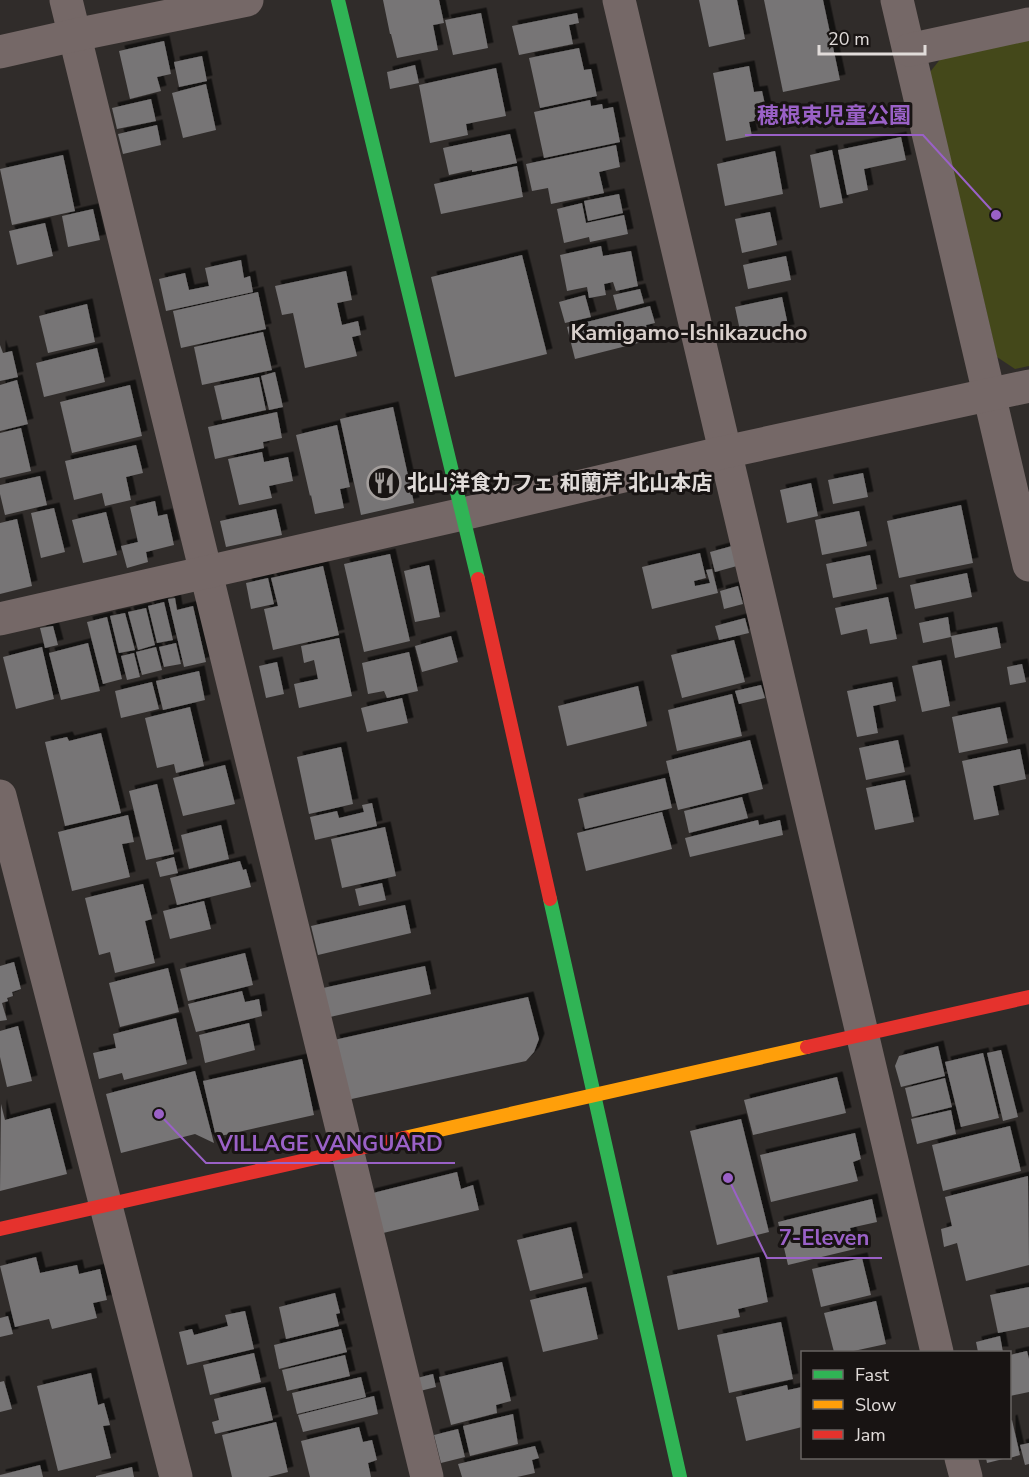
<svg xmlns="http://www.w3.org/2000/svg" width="1029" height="1477" viewBox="0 0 1029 1477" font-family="'Nunito Sans','Noto Sans JP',sans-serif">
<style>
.green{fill:#44481a}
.building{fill:#777576;filter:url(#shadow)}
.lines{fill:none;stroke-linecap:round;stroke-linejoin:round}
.street{stroke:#756867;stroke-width:33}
.fast{stroke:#30b455;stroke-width:14}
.slow{stroke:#ff9f0a;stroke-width:14}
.jam{stroke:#e5322d;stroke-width:14}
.labels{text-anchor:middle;stroke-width:6;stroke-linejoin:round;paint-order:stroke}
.poi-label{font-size:21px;font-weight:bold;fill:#e1dcda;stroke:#181413;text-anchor:start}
.neighbourhood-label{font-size:22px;font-weight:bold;fill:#d8cfcb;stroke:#181413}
.leader{fill:none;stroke:#9a61c7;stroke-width:2}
.callout-dot{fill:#9a61c7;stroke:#181413;stroke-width:2}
.callout-label{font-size:22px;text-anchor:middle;font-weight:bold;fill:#9a61c7;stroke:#181413;stroke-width:6;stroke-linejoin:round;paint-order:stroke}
</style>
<defs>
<filter id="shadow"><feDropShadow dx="5.5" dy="-5.5" stdDeviation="0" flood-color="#0009"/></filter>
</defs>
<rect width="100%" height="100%" fill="#302c2a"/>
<polygon class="green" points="1029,39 1029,366 1015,369 997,357 930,72 942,57"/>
<g class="building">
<polygon points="383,0 439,0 444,23 433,25 438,50 397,58 391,34 390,34"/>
<polygon points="699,0 737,0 745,39 709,47"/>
<polygon points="764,0 823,0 840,80 783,92"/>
<polygon points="481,13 488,48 453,55 445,20"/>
<polygon points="577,13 579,23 569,25 573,44 519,55 512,26"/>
<polygon points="164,41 171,74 157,77 161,91 130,99 119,51"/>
<polygon points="579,48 584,70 591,69 597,96 540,108 529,58"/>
<polygon points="202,56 207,81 179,87 174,62"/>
<polygon points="415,65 419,83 390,89 387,72"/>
<polygon points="749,66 754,92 762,91 768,118 749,122 752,136 726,141 713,73"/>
<polygon points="496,68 506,116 466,124 468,135 430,143 419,85"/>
<polygon points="206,84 216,130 183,138 172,93"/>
<polygon points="151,99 156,121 117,129 112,108"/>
<polygon points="590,100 591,106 602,104 603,109 613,107 620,142 544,158 534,112"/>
<polygon points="157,125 161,145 123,154 118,134"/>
<polygon points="510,134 517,163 472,172 472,170 449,175 443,148"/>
<polygon points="901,137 906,160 864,169 868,190 847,195 838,150"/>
<polygon points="616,145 620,167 599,172 604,193 551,204 548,188 532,191 526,164"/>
<polygon points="832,150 843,203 820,208 810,155"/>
<polygon points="775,151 783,194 725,206 717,164"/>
<polygon points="63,155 75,211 12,225 0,169"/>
<polygon points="517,166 523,197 441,214 434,184"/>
<polygon points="619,194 623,213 588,221 584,201"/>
<polygon points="582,203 586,223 624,215 628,234 590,242 589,237 564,243 557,209"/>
<polygon points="93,209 100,240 68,247 62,216"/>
<polygon points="770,212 777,245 742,253 735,219"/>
<polygon points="45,223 53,256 17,265 9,231"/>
<polygon points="601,246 603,256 631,251 638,286 616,291 613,282 604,284 606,295 589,298 587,287 567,291 560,255"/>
<polygon points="522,255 547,354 455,377 431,277"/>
<polygon points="786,256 791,280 748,289 743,265"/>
<polygon points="241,260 244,278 250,276 253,292 166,311 159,279 185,273 189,290 209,286 205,268"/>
<polygon points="346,271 352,300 337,303 342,325 358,321 361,335 352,337 357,356 305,368 293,313 282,315 275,286"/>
<polygon points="640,289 644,303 617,310 613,295"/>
<polygon points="258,292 266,329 181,348 173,311"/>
<polygon points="585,295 591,317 565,323 559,302"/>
<polygon points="782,297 789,330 742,340 735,307"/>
<polygon points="87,304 95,342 48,353 39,316"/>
<polygon points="650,306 655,323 646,325 650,340 575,359 567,327"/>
<polygon points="263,332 272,370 202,385 194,347"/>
<polygon points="0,345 3,353 12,351 18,377 0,381"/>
<polygon points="97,348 105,382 44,397 36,363"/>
<polygon points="275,372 283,407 269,410 261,376"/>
<polygon points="259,377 266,410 222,420 214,386"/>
<polygon points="17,380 28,424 0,431 0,385"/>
<polygon points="130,385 142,436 72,453 60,402"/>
<polygon points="393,407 414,503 361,515 340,419"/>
<polygon points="277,412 282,438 263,442 264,448 215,459 208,427"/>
<polygon points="337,425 350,487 340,489 344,508 315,514 311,495 310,496 296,435"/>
<polygon points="21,428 31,471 0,478 0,433"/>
<polygon points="136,445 143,473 126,477 131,500 105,506 102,493 74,500 65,461"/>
<polygon points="262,452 264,462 288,457 293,481 269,486 272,498 239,505 228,459"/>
<polygon points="863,473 868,497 833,504 828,480"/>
<polygon points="40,476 47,505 5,515 0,494 0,485"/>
<polygon points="811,483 818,516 787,523 780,490"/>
<polygon points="155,501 158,516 167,514 174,545 146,552 148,562 127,568 121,546 138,542 130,507"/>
<polygon points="961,505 973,563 899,578 887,521"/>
<polygon points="54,508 65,552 41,558 31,513"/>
<polygon points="276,509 282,535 226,547 220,521"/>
<polygon points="859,511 867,546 822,555 815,520"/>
<polygon points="106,512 117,555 83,563 72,520"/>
<polygon points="17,519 32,586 0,594 0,523"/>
<polygon points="732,546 737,566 715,572 710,552"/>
<polygon points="700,553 706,578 694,581 695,586 710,583 706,570 712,569 718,593 652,609 642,567"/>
<polygon points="390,554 410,641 364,652 344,564"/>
<polygon points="870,555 877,589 833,598 826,564"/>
<polygon points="429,565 440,617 415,622 404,571"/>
<polygon points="323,566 339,635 273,650 264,609 278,606 271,578"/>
<polygon points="967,573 972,597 915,609 910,585"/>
<polygon points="268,578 274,604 251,609 246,583"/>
<polygon points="738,586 743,604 724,609 720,591"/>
<polygon points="888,597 897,639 870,644 867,629 841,635 835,608"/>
<polygon points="175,598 177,610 193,606 206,662 184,667 168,599"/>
<polygon points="164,602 173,640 157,643 148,606"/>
<polygon points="146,608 155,645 138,650 128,612"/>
<polygon points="125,613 135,650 119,653 110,616"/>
<polygon points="107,617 122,679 103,684 87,622"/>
<polygon points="948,617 951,637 923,643 919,623"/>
<polygon points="745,618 749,633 719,640 715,626"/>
<polygon points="53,626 58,645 45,648 40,628"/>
<polygon points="997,627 1001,648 955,658 951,636"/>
<polygon points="451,636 458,662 422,672 415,646"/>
<polygon points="339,638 352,696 299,708 294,684 318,679 314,660 304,663 301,646"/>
<polygon points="734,640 745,682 682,698 671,655"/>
<polygon points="88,643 100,691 61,700 49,653"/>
<polygon points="176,643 181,664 164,667 159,647"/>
<polygon points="42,647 54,699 16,709 3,657"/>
<polygon points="156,647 162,670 142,675 136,652"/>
<polygon points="409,652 418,691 387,698 384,691 368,694 362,663"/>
<polygon points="134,653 140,677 127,680 121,656"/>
<polygon points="941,660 950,706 922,712 912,666"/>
<polygon points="277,662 284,694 266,698 259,666"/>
<polygon points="1022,664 1026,682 1010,685 1007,667"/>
<polygon points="199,671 205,700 163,710 156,681"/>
<polygon points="152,682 159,709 121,718 115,691"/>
<polygon points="892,682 896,701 873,706 878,733 857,737 847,691"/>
<polygon points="761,685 765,698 739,704 735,691"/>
<polygon points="638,686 647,726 567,746 558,706"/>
<polygon points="732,694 742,736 677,751 668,710"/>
<polygon points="402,698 408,723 367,732 361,708"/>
<polygon points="190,707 204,766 176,773 174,764 157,768 145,718"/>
<polygon points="1000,707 1008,743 959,753 952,717"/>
<polygon points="101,733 121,813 65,826 45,742 67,737 69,741"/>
<polygon points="750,740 763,789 678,810 666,761"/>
<polygon points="898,740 905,772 866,780 859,748"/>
<polygon points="341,747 353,804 309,814 297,757"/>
<polygon points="1020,749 1026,779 993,786 999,815 974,820 962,761"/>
<polygon points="225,765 235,804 183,816 173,778"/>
<polygon points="665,778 672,808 585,829 578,799"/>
<polygon points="905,780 914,822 875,830 866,788"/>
<polygon points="157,784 174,854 146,860 129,791"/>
<polygon points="742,797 748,818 689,833 684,811"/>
<polygon points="372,803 377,826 315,840 310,817 337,811 339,818 364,812 362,805"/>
<polygon points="662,812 672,849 586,871 577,833"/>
<polygon points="128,815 134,842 122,844 130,877 72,891 58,832"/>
<polygon points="758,820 759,825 780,820 783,835 690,857 685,838"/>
<polygon points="221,825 229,859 189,869 181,835"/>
<polygon points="385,827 396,876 342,888 331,839"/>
<polygon points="174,857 178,873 160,877 156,862"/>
<polygon points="240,861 243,870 246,869 251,887 177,905 170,878"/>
<polygon points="382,883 386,900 359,906 355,889"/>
<polygon points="143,884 152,919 145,921 155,963 115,973 110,952 99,955 85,898"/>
<polygon points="204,901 211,929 170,939 163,911"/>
<polygon points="405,905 411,933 318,955 311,926"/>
<polygon points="245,953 253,985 188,1001 180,969"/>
<polygon points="14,962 21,989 12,992 13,996 7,998 8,1001 2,1003 7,1020 0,1021 0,966"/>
<polygon points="425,966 431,994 330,1017 323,988"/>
<polygon points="168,968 179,1012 120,1027 109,983"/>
<polygon points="242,991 245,1002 259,999 262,1016 196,1032 188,1004"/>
<polygon points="528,997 539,1039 534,1052 526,1061 347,1100 334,1040"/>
<polygon points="176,1018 187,1064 124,1080 122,1073 99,1079 93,1053 116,1048 113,1034"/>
<polygon points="249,1023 255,1050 205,1063 199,1035"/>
<polygon points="18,1026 32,1081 7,1087 0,1057 0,1031"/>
<polygon points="938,1046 945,1076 901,1087 895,1066 899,1056"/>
<polygon points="1001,1050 1018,1117 1003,1121 987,1053"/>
<polygon points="983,1053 999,1118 961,1127 945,1062"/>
<polygon points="302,1059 314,1115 216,1137 203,1081"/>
<polygon points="195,1071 214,1143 195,1134 121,1153 106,1094"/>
<polygon points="837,1077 846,1113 753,1135 744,1100"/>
<polygon points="945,1078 952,1107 912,1117 905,1088"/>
<polygon points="1,1104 5,1120 50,1108 67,1174 0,1191"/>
<polygon points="951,1110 956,1134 917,1144 911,1119"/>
<polygon points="741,1119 769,1232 717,1245 690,1131"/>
<polygon points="1010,1126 1021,1171 943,1191 932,1145"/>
<polygon points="855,1133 861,1159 853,1162 858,1181 771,1202 760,1155"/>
<polygon points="457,1172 461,1189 473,1185 479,1210 379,1234 369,1194"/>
<polygon points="1028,1176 1029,1265 966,1281 957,1243 944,1247 941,1229 952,1226 945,1197"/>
<polygon points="872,1199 877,1222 850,1228 855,1249 788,1265 778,1222"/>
<polygon points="571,1227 583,1278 530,1291 517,1240"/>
<polygon points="36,1257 40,1273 77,1265 79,1274 100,1269 107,1300 93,1303 97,1318 52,1329 49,1319 15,1327 0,1266"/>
<polygon points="759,1257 768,1302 738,1309 740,1317 678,1330 667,1276"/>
<polygon points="862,1258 871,1295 821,1307 812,1269"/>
<polygon points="586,1287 598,1339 543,1352 530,1300"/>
<polygon points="1029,1287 1029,1327 998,1333 990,1295"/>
<polygon points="335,1293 340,1313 336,1314 339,1326 286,1339 279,1307"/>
<polygon points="876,1301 886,1344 849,1352 834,1352 824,1313"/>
<polygon points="245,1311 254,1349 187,1365 179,1332 192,1329 194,1335 228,1326 225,1315"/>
<polygon points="8,1316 13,1334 0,1337 0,1318"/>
<polygon points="781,1322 793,1379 729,1393 717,1335"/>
<polygon points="341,1329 347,1352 279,1369 274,1345"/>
<polygon points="1000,1336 1003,1352 978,1352 976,1342"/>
<polygon points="1027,1351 1029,1359 1029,1392 1010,1396 1010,1355"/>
<polygon points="254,1353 261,1382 210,1395 203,1365"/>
<polygon points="345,1355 350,1376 287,1391 282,1370"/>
<polygon points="502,1362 511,1401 496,1405 497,1413 451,1425 439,1377"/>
<polygon points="91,1373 98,1405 104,1403 110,1425 103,1426 111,1458 58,1471 37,1386"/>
<polygon points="433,1374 436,1387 420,1391 417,1378"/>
<polygon points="361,1377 366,1397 297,1414 292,1393"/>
<polygon points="4,1381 12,1409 0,1412 0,1382"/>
<polygon points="787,1385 788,1390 802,1387 802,1427 746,1441 736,1397"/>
<polygon points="265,1387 273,1420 215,1434 212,1422 219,1420 214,1399"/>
<polygon points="374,1396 378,1414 303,1432 298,1415"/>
<polygon points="513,1414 518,1444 470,1456 463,1426"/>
<polygon points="1012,1420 1020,1455 1010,1458 1010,1421"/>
<polygon points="276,1422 288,1472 268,1477 232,1477 222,1435"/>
<polygon points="359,1427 363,1442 372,1440 377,1460 368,1463 371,1477 310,1477 301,1441"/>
<polygon points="458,1429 465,1457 441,1463 434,1435"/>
<polygon points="1029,1443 1029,1464 1025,1465 1020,1445"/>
<polygon points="535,1446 539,1458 532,1460 535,1473 517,1477 462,1477 458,1464"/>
<polygon points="986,1458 1007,1458 987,1463"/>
<polygon points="40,1465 43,1477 0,1477 0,1475"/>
<polygon points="132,1467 134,1477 96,1477 96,1476"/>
</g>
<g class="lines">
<g class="street">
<polyline points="66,0 427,1477"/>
<polyline points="619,0 937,1352"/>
<polyline points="897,0 1029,565"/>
<polyline points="909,50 1029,24"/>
<polyline points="0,52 75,35 247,0"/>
<polyline points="0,619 463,514 725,452 1029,386"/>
<polyline points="0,796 176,1477"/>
<polyline points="961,1458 966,1477"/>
</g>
<g class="fast">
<polyline points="338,0 478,579"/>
<polyline points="550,899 680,1477"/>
</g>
<polyline class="slow" points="404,1138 807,1047"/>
<g class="jam">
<polyline points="478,579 550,899"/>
<polyline points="807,1047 1029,997"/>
<polyline points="0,1229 404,1138"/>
</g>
</g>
<defs>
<symbol id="restaurant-ring" viewBox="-11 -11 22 22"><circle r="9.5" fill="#181413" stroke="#a39e9c" stroke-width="1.5"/><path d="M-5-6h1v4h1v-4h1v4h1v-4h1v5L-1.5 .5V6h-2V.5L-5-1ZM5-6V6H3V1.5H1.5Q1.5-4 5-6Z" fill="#a39e9c"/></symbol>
</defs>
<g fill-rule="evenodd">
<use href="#restaurant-ring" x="365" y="464" width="38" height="38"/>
</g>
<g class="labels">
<g class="poi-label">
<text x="407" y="490">北山洋食カフェ 和蘭芹 北山本店</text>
</g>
<g class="neighbourhood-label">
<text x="689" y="340">Kamigamo-Ishikazucho</text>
</g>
</g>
<path class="leader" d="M996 215L923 135H745M159 1114L206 1163H455M728 1178L767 1258H882"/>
<g class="callout-dot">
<circle cx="996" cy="215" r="6"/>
<circle cx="159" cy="1114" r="6"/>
<circle cx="728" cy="1178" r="6"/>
</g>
<g class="callout-label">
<text x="834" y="123">穂根束児童公園</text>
<text x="330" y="1151">VILLAGE VANGUARD</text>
<text x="824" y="1245">7-Eleven</text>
</g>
<rect x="801" y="1351" width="210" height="108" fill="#181413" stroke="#686463" stroke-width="1.5"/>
<rect x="813" y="1370" width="30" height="9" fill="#30b455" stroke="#686463" stroke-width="1.5"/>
<text x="855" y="1381" font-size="18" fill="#e1dcda">Fast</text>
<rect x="813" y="1400" width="30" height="9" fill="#ff9f0a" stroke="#686463" stroke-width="1.5"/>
<text x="855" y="1411" font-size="18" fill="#e1dcda">Slow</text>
<rect x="813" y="1430" width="30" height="9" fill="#e5322d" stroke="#686463" stroke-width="1.5"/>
<text x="855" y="1441" font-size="18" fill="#e1dcda">Jam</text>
<path d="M819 45v9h106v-9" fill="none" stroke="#e1dcda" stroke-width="3"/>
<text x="828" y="45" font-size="18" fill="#e1dcda" stroke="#181413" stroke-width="4.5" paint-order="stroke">20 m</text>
</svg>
